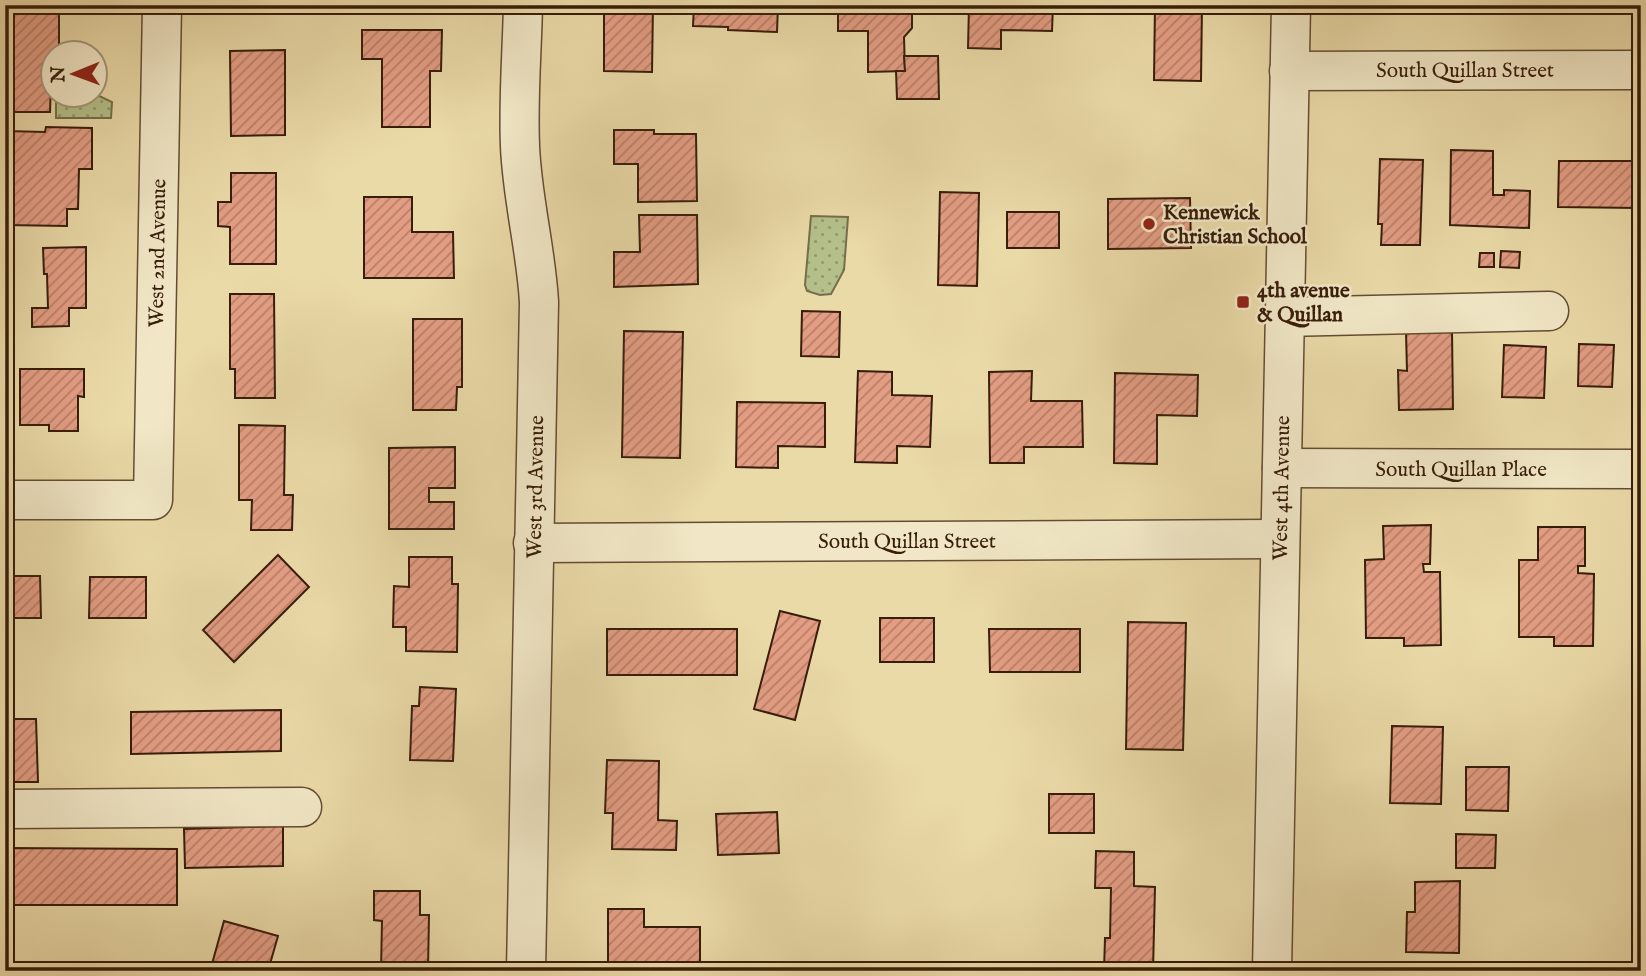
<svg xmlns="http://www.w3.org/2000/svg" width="1646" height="976" viewBox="0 0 1646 976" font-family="'IM FELL English',serif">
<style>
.park{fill:url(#park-dots);stroke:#766e4a;stroke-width:2}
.building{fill:url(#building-hatch);stroke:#381d0b;stroke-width:2}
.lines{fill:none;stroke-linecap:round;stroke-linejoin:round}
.minor-casing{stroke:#644c32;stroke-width:41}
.minor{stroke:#f1e7c6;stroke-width:38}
.poi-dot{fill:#8f2418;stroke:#f1e7c6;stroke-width:2.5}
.labels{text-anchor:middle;stroke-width:5;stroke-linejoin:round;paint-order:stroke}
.street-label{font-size:21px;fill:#381d0b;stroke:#f1e7c6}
.poi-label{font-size:21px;font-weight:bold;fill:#381d0b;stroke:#f1e7c6;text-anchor:start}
</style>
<defs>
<pattern id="park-dots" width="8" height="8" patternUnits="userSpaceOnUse" patternTransform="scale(1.75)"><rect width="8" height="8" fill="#b4c08a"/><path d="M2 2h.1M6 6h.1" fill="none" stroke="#939b6f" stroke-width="1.8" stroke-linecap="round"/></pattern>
<pattern id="building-hatch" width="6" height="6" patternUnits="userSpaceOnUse" patternTransform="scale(1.75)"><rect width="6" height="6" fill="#e39d83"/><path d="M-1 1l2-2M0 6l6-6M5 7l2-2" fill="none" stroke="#b97f69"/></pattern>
</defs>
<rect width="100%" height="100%" fill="#eadaa8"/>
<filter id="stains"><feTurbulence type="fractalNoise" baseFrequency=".00286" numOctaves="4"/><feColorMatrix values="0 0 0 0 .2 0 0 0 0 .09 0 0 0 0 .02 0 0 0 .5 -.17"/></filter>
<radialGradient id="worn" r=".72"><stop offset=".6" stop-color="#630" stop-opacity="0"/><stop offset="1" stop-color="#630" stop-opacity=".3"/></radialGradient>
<g class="park">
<polygon points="95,94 112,102 111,118 56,118 56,101 64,95"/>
<polygon points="811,216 848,217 844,270 831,294 820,295 807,291 805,285"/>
</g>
<g class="building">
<polygon points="232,5 276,5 276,9 232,8"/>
<polygon points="604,5 653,5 652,72 604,71"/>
<polygon points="694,5 778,5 777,32 728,30 728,27 693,26"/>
<polygon points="838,5 912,5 912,28 904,37 905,71 868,72 868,31 838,31"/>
<polygon points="969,5 1053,5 1052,31 1001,30 1001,49 968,48"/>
<polygon points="1155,5 1202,5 1201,81 1154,80"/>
<polygon points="5,6 59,7 59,52 52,52 50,112 13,112 13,56 5,56"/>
<polygon points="362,30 442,30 441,71 430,71 430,127 382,127 382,59 362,59"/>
<polygon points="285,50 285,135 231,136 230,51"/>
<polygon points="904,56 938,56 939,99 897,99 896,71 905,71"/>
<polygon points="46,127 92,128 92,169 79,169 78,209 67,209 67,226 5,225 6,131 45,132"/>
<polygon points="614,130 654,130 654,134 696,134 697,201 638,202 638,164 614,164"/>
<polygon points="1451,150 1493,151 1493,195 1504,195 1504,190 1530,191 1529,228 1450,225"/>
<polygon points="1380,159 1423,160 1420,245 1381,245 1382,224 1378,224"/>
<polygon points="1559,161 1639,161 1638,208 1558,207"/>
<polygon points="231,173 276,173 276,264 230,264 230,227 218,226 218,202 231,202"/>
<polygon points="940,192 979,193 977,286 938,285"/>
<polygon points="364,197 412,197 412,232 453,232 454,278 364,278"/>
<polygon points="1190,198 1191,248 1108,249 1108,199"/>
<rect x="1007" y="212" width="52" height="36"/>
<polygon points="639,215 697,215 698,284 614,287 614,252 640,252"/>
<polygon points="86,247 86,308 69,308 69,326 32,327 32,308 48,308 47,274 44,274 43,248"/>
<polygon points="1501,251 1520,252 1519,268 1500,267"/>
<polygon points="1480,253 1494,253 1494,267 1479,267"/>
<polygon points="230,294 274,294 275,398 235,398 235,369 230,369"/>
<polygon points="802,311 840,312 839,357 801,356"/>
<polygon points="413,319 462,319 462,387 457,387 456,410 413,410"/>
<polygon points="624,331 683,332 680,458 622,457"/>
<polygon points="1406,332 1452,332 1453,409 1399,410 1398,370 1407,371"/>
<polygon points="1579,344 1614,345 1612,387 1578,386"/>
<polygon points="1504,345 1546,347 1544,398 1502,397"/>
<polygon points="20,369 84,369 84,397 78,396 78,431 49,431 49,425 20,425"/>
<polygon points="858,371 892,372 892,395 932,396 930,447 897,446 897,463 855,462"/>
<polygon points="1032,371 1031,401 1082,401 1083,447 1024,447 1024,463 990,463 989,372"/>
<polygon points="1115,373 1198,375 1197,416 1157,415 1157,464 1114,463"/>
<polygon points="737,402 825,403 825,447 778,446 778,468 736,467"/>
<polygon points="239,425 285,426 284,495 293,495 292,530 251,530 252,500 239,500"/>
<polygon points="455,447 455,488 429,488 429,502 454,502 454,529 389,529 389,448"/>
<polygon points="1431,525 1430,564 1423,564 1424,572 1440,572 1441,645 1404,646 1404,638 1366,638 1365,560 1384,559 1383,526"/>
<polygon points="1538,527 1585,527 1585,566 1578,566 1578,573 1594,574 1593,646 1554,646 1554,637 1519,637 1519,560 1538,560"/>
<polygon points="278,555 309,587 234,662 203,630"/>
<polygon points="409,557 452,557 452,584 458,584 457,652 406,651 406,627 393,627 394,586 409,587"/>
<polygon points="5,576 40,576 41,618 5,618"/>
<polygon points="90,577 146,577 146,618 89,618"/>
<polygon points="780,611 820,621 795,720 754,709"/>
<rect x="880" y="618" width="54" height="44"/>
<polygon points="1128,622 1186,623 1183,750 1126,749"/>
<rect x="607" y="629" width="130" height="46"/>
<polygon points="989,629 1080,629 1080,672 990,672"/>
<polygon points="420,687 456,689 453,761 410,760 412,706 419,706"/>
<polygon points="281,710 281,751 131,754 131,712"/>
<polygon points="7,719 36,719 38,782 5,782"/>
<polygon points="1392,726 1443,727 1441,804 1390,803"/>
<polygon points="607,760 659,761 658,820 677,821 676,850 612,849 613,813 605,813"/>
<polygon points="1466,767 1509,767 1508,811 1466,810"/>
<rect x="1049" y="794" width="45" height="39"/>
<polygon points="777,812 779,853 718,855 716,814"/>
<polygon points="283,826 283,866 185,868 184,829"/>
<polygon points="1456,834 1496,835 1495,868 1456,868"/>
<polygon points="5,848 177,849 177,905 5,905"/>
<polygon points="1096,851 1134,852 1134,886 1155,887 1153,971 1104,971 1105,938 1110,938 1111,888 1095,888"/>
<polygon points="1460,881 1459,953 1406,952 1407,912 1415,912 1415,882"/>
<polygon points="374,891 420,891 420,915 429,915 428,971 381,971 382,921 374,920"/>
<polygon points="608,909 644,909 644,927 700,927 700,971 608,971"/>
<polygon points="224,921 278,936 268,971 210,971"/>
</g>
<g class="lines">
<defs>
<g id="minor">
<path d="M523 5C522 52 518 99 520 146 522 198 536 249 539 302L526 971"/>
<polyline points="1289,71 1641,70"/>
<polyline points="1284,317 1549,311"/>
<polyline points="1282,468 1641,469"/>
<polyline points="5,500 153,500 162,5"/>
<polyline points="533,543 1280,539"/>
<polyline points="5,809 302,807"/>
<polyline points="1272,971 1291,5"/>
</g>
</defs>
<use href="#minor" class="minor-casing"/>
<use href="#minor" class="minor"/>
</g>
<g class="poi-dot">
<circle cx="1149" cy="224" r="7"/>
<rect x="1236" y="295" width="14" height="14" rx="3.5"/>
</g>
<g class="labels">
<g class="street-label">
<text x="1465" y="77">South Quillan Street</text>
<text transform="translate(157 253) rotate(-89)" y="7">West 2nd Avenue</text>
<text x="1461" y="476">South Quillan Place</text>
<text transform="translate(535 487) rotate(-89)" y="7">West 3rd Avenue</text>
<text transform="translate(1281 488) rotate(-89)" y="7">West 4th Avenue</text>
<text x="907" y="548">South Quillan Street</text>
</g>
<g class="poi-label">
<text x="1163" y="219">Kennewick<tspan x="1163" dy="24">Christian School</tspan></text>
<text x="1257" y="297">4th avenue<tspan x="1257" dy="24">&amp; Quillan</tspan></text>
</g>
</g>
<rect width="1646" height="976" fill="none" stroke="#eadaa8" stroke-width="28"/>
<rect x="7" y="7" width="1632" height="962" fill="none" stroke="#381d0b" stroke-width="3.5"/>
<rect x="14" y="14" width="1618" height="948" fill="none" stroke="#381d0b" stroke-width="2"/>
<g transform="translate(74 74) rotate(269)"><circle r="33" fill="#f1e7c6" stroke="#a7967b" stroke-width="2"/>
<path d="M0-5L12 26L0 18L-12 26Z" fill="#8f2418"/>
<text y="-10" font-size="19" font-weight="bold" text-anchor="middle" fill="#381d0b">N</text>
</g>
<rect width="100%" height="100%" filter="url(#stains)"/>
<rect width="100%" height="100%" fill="url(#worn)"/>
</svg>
